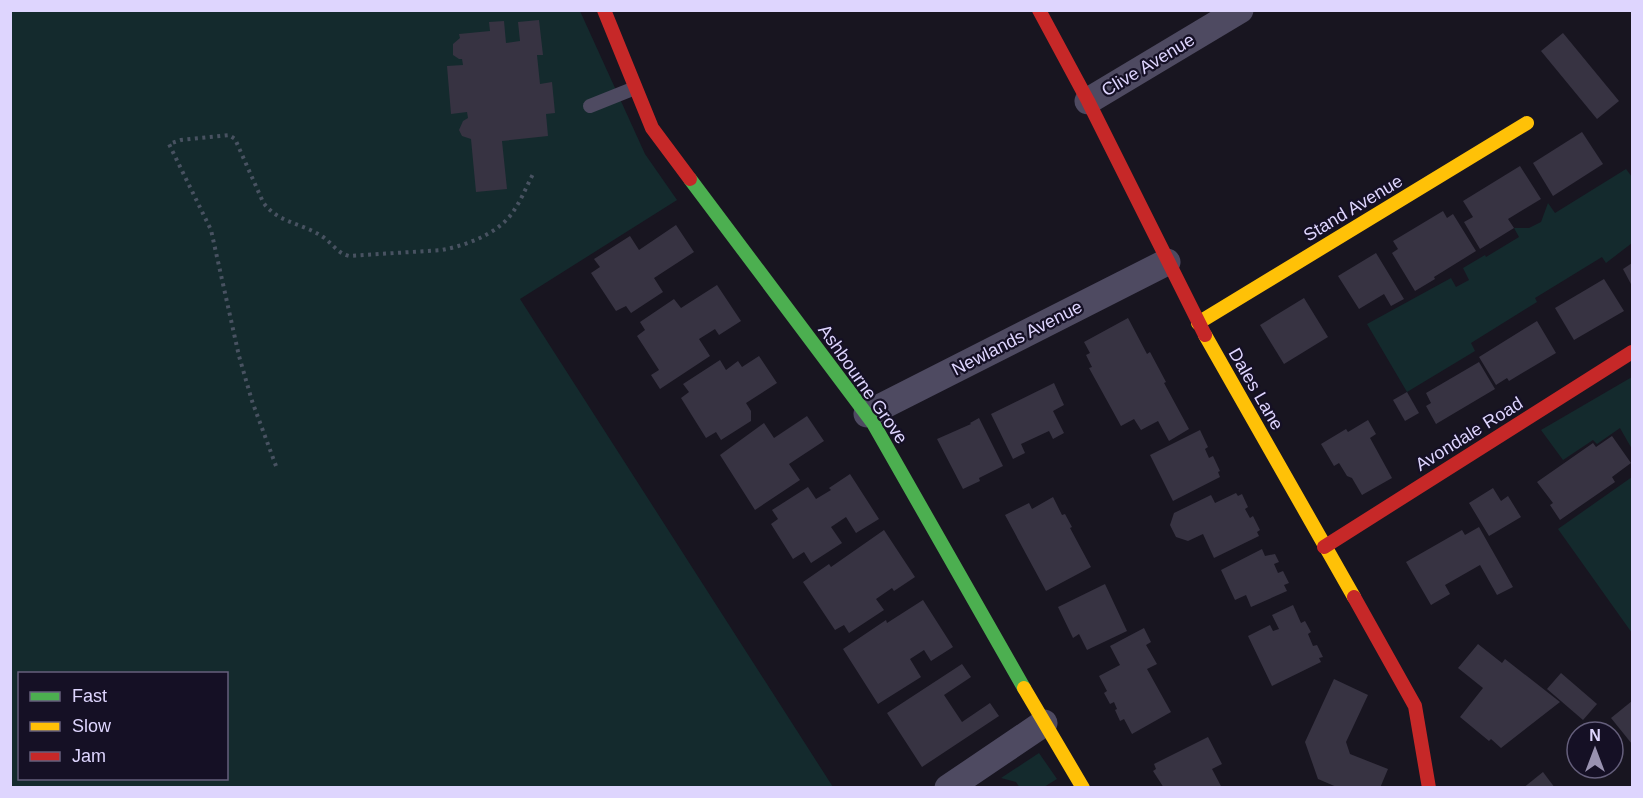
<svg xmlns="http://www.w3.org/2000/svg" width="1643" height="798" viewBox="0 0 1643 798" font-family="Arial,sans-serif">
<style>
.green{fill:#142a2d;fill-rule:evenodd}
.building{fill:#373342}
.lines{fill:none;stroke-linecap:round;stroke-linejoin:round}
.path{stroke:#485261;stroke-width:4;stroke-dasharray:3 4.5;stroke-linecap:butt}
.lane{stroke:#4e4a61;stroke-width:14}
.street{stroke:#4e4a61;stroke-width:27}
.fast{stroke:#4caf50;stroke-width:14}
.slow{stroke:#ffc107;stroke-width:14}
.jam{stroke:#c62828;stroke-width:14}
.labels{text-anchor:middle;stroke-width:4.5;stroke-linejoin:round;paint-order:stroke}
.street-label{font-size:18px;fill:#ded5fe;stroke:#151025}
</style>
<rect width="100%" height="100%" fill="#181520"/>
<g class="green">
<path d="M10 11H580L645 154 677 200 520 299 833 787H11ZM20 674H226V778H20Z"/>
<polygon points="1626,169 1632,177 1632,243 1606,263 1602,257 1535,298 1537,302 1471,343 1475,351 1407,392 1367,324 1451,278 1456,287 1469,280 1463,268 1485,255 1486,257 1519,237 1514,228 1529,228 1541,222 1548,203 1555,213"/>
<polygon points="1632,377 1632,449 1620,428 1597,444 1593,440 1563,460 1541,430"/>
<polygon points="1632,477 1632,633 1558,529"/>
<polygon points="1039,753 1057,779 1044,787 1020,788 1016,782 1001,778"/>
</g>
<g class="building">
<polygon points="539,20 543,55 537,55 540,84 552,82 555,113 546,114 548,136 502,141 507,189 476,192 471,139 462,136 459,130 463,121 468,118 467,112 451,114 447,66 463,65 462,59 459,59 453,55 453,44 460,38 459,34 490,31 489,22 504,21 506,43 520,41 518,22"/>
<polygon points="1563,33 1619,101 1597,119 1541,51"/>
<polygon points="1582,132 1603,164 1553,196 1533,163"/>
<polygon points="1520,166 1541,199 1508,219 1514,228 1480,249 1464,222 1473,217 1463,201"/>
<polygon points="1443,211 1447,218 1453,214 1476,251 1434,277 1435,279 1415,291 1392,253 1398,249 1393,241"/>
<polygon points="676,225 694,252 654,278 663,292 631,313 626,306 616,311 591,273 600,267 594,259 630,236 639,250"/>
<polygon points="1376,253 1404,299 1391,306 1384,294 1359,309 1338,276"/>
<polygon points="1632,263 1632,286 1623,269"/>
<polygon points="1604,279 1624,311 1574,340 1555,308"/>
<polygon points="717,285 741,321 719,335 715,329 699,339 710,356 660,389 651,375 659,370 637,336 645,330 640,322 674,299 681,308"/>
<polygon points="1304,298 1328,337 1284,364 1260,325"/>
<polygon points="1128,318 1147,354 1150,352 1166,382 1164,383 1189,429 1169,441 1158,421 1141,430 1134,419 1121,426 1089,368 1092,367 1086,355 1090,353 1084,342"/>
<polygon points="1537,321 1556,353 1509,381 1507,378 1496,385 1479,357"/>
<polygon points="759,356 777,383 746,403 751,411 751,421 721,440 716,432 706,438 681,398 689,392 683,384 720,360 726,370 738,361 742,367"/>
<polygon points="1479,362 1495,389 1436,424 1426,406 1431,403 1426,393"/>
<polygon points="1054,383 1064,405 1053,411 1064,433 1053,439 1049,431 1021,444 1025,453 1013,459 991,414"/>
<polygon points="1407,392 1419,413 1405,421 1393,400"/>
<polygon points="807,416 824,441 789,464 800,480 755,510 720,455 764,423 774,438"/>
<polygon points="979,418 1003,466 979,478 980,481 963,489 937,439 971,424 970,423"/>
<polygon points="1368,420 1376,434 1370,438 1392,478 1362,495 1352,478 1347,476 1339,463 1334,466 1321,444 1346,429 1348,432"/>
<polygon points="1200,430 1208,447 1205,449 1209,458 1213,456 1220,471 1218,472 1220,477 1173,501 1150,455"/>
<polygon points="1612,436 1631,463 1612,477 1615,482 1560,520 1550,505 1553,503 1537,482 1593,443 1596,447"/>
<polygon points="850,474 879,519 856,533 846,517 831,527 842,543 811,563 804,552 793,559 771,524 778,519 772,510 808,487 816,499 831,490 829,488"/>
<polygon points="1493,488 1501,501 1508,496 1521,517 1489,536 1469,503"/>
<polygon points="1236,493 1238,496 1242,494 1248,507 1245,509 1250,518 1253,516 1260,530 1257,532 1259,536 1214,558 1203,534 1188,541 1176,537 1170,525 1174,513 1211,495 1215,503"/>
<polygon points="1053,497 1062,515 1065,514 1072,527 1070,528 1091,567 1046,591 1005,515 1029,503 1032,509"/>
<polygon points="1479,527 1513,587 1497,595 1480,565 1445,585 1450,594 1431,605 1406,562 1462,530 1465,535"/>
<polygon points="884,530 915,577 894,591 892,588 876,599 884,610 849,633 844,625 835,630 803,582 829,564 831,567"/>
<polygon points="1262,549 1265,556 1275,554 1279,562 1274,564 1278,573 1283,571 1289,583 1284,585 1287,591 1251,607 1246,595 1235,600 1221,570"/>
<polygon points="1105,584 1127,631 1087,650 1079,634 1073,638 1058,607"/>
<polygon points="923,600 953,647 931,661 924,650 910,659 921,677 878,704 843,649 886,620 887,623"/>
<polygon points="1293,605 1301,623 1305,621 1311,632 1308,634 1313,646 1317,645 1323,657 1319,658 1321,662 1272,686 1248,636 1270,625 1273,631 1279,629 1272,615"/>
<polygon points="1144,628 1151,642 1146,645 1157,664 1147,669 1171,712 1132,734 1124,719 1120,721 1115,710 1117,709 1114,702 1110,704 1104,693 1107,691 1099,676 1120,665 1110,646"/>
<polygon points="1478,644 1502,663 1505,659 1560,702 1501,748 1491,739 1489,741 1460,717 1483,688 1458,668"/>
<polygon points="962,664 971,677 944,695 962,722 990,703 999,716 922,767 887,713"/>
<polygon points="1561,673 1597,704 1583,720 1547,689"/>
<polygon points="1334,679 1368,695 1346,742 1350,754 1388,769 1380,788 1339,788 1318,779 1305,742"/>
<polygon points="1632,701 1632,744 1611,718"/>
<polygon points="1208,737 1222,764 1212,769 1222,788 1164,788 1153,771 1156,769 1154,764"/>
<polygon points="1543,772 1555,788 1523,788"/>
</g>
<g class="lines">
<path class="path" d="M276 466 252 401 239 356 211 230 169 144 181 140 229 135 235 139 263 202C277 223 303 223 323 237 332 243 337 253 349 256L442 250C462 246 486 238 502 224 517 212 525 189 534 172"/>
<polyline class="lane" points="590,106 635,88"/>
<g class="street">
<polyline points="1088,101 1240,10"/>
<polyline points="867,414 1167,262"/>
<polyline points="948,788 1044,723"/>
</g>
<polyline class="fast" points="690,179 873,423 1024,688"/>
<g class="slow">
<polyline points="1198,323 1527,123"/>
<polyline points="1205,335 1354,597"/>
<polyline points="1024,688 1083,788"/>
</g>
<g class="jam">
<polyline points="604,10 652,128 690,179"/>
<polyline points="1039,10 1088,101 1205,335"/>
<polyline points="1324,547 1632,352"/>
<polyline points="1354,597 1415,706 1429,788"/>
</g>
</g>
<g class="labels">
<g class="street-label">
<text transform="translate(1148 65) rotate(-31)" y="6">Clive Avenue</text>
<text transform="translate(1353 208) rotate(-31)" y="6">Stand Avenue</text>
<text transform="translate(1017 338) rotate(-27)" y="6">Newlands Avenue</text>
<text transform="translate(863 384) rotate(55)" y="6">Ashbourne Grove</text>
<text transform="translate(1256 389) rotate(60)" y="6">Dales Lane</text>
<text transform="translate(1469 434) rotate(-32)" y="6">Avondale Road</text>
</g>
</g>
<rect width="1643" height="798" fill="none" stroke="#ded5fe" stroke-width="24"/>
<rect x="18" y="672" width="210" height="108" fill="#151025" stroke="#655f7c" stroke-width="1.5"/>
<rect x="30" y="692" width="30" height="9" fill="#4caf50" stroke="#655f7c" stroke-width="1.5"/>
<text x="72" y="702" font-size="18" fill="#ded5fe">Fast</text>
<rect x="30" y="722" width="30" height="9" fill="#ffc107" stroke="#655f7c" stroke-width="1.5"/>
<text x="72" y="732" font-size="18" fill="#ded5fe">Slow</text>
<rect x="30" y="752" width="30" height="9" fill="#c62828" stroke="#655f7c" stroke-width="1.5"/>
<text x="72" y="762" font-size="18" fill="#ded5fe">Jam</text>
<g transform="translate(1595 750)"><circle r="28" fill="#151025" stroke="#655f7c" stroke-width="1.5"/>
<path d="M0-4.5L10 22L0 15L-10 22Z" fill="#9992b0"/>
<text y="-9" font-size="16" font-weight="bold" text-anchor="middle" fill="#ded5fe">N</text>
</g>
</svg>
